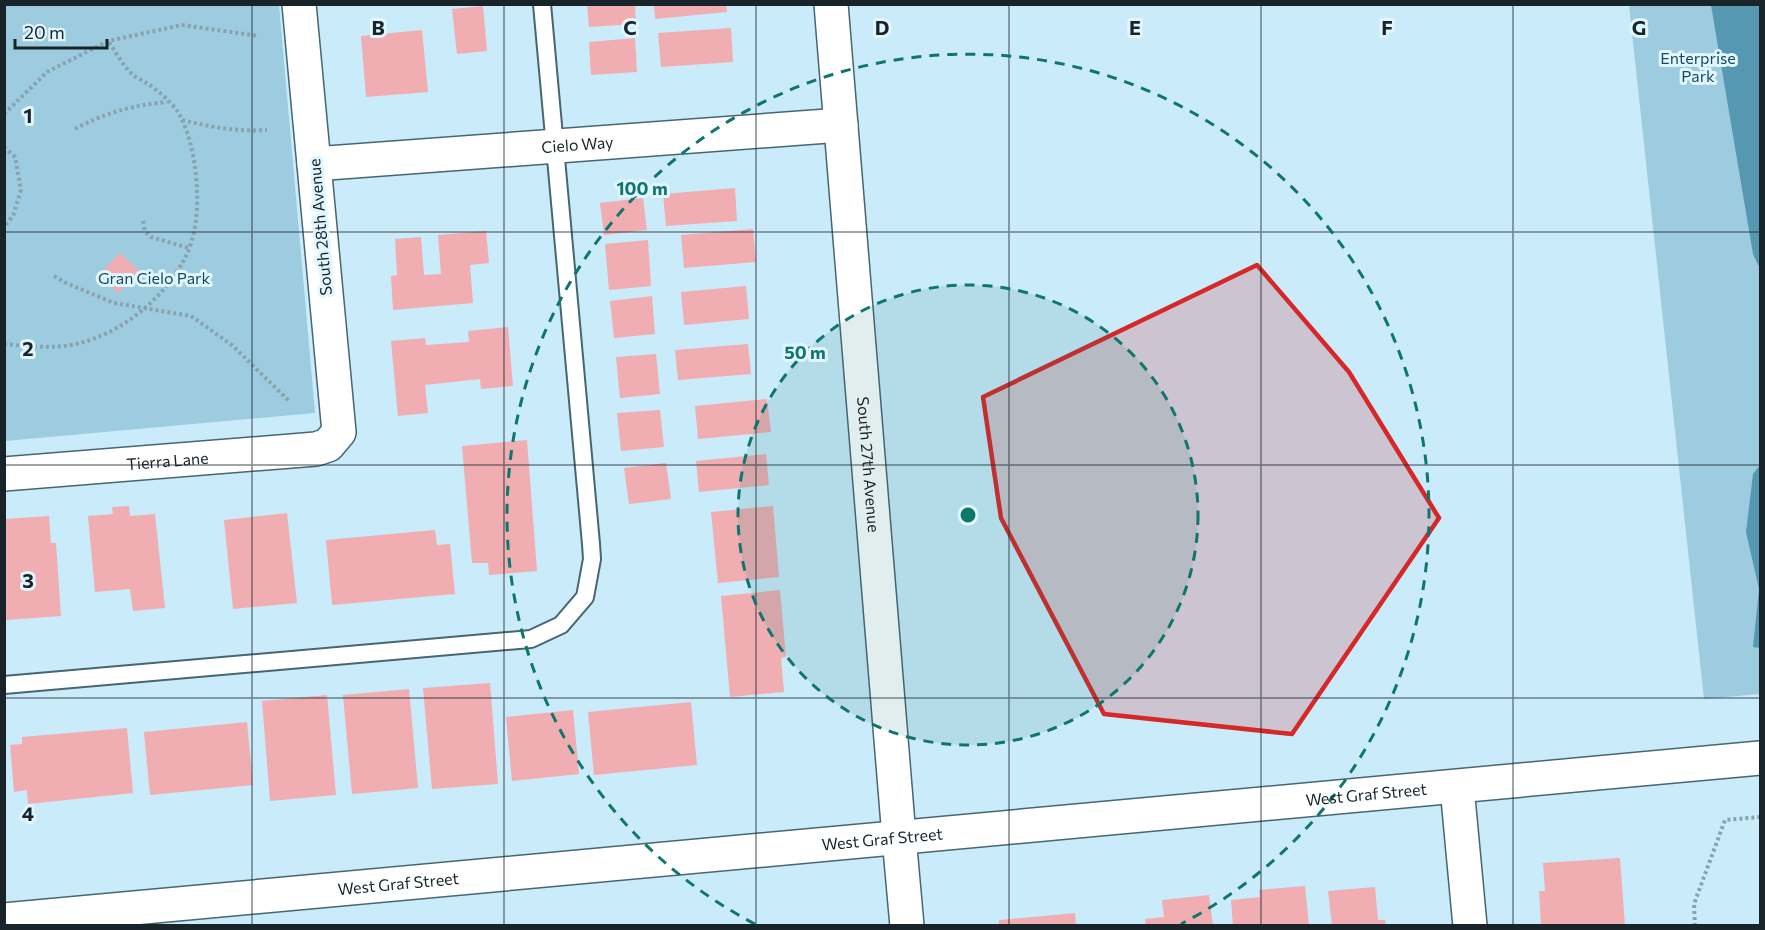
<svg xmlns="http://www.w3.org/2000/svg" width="1765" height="930" viewBox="0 0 1765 930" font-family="Commissioner,sans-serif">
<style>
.green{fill:#9dcbe0}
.water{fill:#5697b2}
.building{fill:#f0aeb2}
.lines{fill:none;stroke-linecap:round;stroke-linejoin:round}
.service-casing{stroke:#486572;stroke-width:20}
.minor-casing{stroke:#486572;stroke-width:36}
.tertiary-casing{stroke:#486572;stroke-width:36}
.path{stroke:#89a3ae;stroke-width:4;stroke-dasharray:3 3;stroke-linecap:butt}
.service{stroke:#fff;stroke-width:16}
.minor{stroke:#fff;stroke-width:33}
.tertiary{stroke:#fff;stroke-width:33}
.marked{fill:#d62828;fill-opacity:0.2;stroke:#d62828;stroke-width:4.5;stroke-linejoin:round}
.grid{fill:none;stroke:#18242a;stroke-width:1.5;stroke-opacity:0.55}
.ring{fill:none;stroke:#0f766e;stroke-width:3;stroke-dasharray:10 8}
.labels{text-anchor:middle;stroke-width:6;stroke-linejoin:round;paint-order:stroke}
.park-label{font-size:16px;fill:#144b5f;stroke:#e2f6ff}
.street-label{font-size:16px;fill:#18242a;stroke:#e2f6ff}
.grid-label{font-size:20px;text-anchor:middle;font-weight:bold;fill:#18242a;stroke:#e2f6ff;stroke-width:6;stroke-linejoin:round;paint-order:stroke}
.centre{fill:#0f766e;stroke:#e2f6ff;stroke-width:3}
.ring-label{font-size:18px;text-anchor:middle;font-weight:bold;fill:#0f766e;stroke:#e2f6ff;stroke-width:6;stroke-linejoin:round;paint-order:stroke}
</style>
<rect width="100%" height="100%" fill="#caebfa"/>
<g class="green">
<polygon points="5,5 279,5 315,413 5,441"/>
<polygon points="1629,5 1760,5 1760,694 1704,699"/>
</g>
<g class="water">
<polygon points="1711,5 1760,5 1760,269 1753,254"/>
<polygon points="1760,465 1760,648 1753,647 1759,589 1746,532 1753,474"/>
</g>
<g class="building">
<polygon points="587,4 635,4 636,24 589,27"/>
<polygon points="654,4 726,4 727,12 655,19"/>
<polygon points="483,6 487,51 457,54 452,9"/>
<polygon points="731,28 733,62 661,67 658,33"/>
<polygon points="422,30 428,92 366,97 361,36"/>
<polygon points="635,38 637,72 591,75 589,42"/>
<polygon points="735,188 737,221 666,226 663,194"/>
<polygon points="643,198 647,230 604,235 600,203"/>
<polygon points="753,229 756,262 684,268 681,235"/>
<polygon points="486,231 489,263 470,265 473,303 393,310 391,276 397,275 395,239 421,237 424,275 441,274 438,235"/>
<polygon points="648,240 651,286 609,290 605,244"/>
<polygon points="120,253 139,271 118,293 99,275"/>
<polygon points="746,286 749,319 684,325 681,292"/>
<polygon points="652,296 655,334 614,338 610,301"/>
<polygon points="508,327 513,386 481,389 480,379 425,385 428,413 398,416 391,341 425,338 426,345 469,342 468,331"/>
<polygon points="748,344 751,374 678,380 675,350"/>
<polygon points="656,354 660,394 620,398 616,357"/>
<polygon points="767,399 771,432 698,439 695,406"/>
<polygon points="660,410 664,447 621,451 617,413"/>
<polygon points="527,440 537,571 489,575 488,563 472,563 462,446"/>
<polygon points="766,454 769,485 699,492 696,461"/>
<polygon points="666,463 671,499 629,504 624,468"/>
<polygon points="129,506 130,516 155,514 165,608 133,611 130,589 95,592 88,516 113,514 112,507"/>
<polygon points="773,506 779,577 718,583 711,512"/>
<polygon points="287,513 297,603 233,609 224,520"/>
<polygon points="49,516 51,543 56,543 61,616 6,620 4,519"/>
<polygon points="435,530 437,545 450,544 455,594 332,605 326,540"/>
<polygon points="780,590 786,657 781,658 784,692 730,697 721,596"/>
<polygon points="490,683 498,784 432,789 423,688"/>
<polygon points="409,689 418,788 352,794 343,695"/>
<polygon points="327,695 336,795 270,801 262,701"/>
<polygon points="691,702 697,765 594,775 588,712"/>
<polygon points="573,710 579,774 512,781 506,717"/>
<polygon points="247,722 253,785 150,795 144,732"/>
<polygon points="127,728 133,793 28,804 27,790 14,792 10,745 22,744 22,737"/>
<polygon points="1620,858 1625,926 1541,926 1539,891 1545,891 1543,863"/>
<polygon points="1305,886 1309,926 1233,926 1231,900 1260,897 1259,890"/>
<polygon points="1375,887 1378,920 1385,920 1386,926 1332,926 1328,891"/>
<polygon points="1209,895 1213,926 1146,926 1145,919 1164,917 1162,900"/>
<polygon points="1075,913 1076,926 999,926 999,920"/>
</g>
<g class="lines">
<defs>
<polyline id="service" points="4,685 531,639 561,625 585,597 592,559 591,544 542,4"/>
<g id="minor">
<path id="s1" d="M314 164 841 125"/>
<path id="s2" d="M4 474 316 449 328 445 339 432 299 4"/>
<polyline points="1457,787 1470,926"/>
<polyline points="899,837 907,926"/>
</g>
<g id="tertiary">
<path id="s3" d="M831 4 899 837"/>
<path id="s4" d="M4 920 1760 758"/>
</g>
</defs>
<use href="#service" class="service-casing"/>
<use href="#minor" class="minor-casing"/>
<use href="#tertiary" class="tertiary-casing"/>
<g class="path">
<polyline points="4,114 47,72 108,41 182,25 259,36"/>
<path d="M182 120C211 127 237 132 267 130"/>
<path d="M75 129C104 113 134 105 167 102"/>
<polyline points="4,147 15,157 21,190 13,216 4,227"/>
<polyline points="143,221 145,231 151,237 189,248"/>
<polyline points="54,276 66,283 114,303 191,316 233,346 289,401"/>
<path d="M4 344C24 346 44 348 64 346 114 340 162 302 185 258 195 239 198 213 197 191 196 165 191 135 178 112 172 103 158 90 148 84 143 81 137 78 133 75 123 66 116 52 108 41"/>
<polyline points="1695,926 1694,904 1725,820 1760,817"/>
</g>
<use href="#service" class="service"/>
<use href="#minor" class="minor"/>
<use href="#tertiary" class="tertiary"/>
</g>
<path class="marked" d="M1257 265 1349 372 1439 518 1292 734 1104 714 1001 518 983 397Z"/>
<path class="grid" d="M252 4V926M504 4V926M756 4V926M1009 4V926M1261 4V926M1513 4V926M4 232H1760M4 465H1760M4 698H1760"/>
<circle cx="968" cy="515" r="230" fill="#0f766e" fill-opacity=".12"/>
<g class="ring">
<circle cx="968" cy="515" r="230"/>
<path d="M755 924A461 461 0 1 1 1181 924"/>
</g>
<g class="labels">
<g class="park-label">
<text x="1698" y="64">Enterprise<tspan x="1698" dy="18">Park</tspan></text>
<text x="154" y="284">Gran Cielo Park</text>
</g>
<g class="street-label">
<text dy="6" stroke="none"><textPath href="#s1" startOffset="264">Cielo Way</textPath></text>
<text transform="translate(320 227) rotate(-95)" y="6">South 28th Avenue</text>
<text dy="6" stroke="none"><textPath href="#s2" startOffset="164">Tierra Lane</textPath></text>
<text dy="6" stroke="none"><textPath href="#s3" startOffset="462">South 27th Avenue</textPath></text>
<text dy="6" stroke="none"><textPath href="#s4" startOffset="1368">West Graf Street</textPath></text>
<text dy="6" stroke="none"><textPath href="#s4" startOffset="882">West Graf Street</textPath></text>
<text dy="6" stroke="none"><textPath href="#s4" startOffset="396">West Graf Street</textPath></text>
</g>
</g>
<g class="grid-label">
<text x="378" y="35">B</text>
<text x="630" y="35">C</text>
<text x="882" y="35">D</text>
<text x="1135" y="35">E</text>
<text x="1387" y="35">F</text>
<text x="1639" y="35">G</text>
<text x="28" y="123">1</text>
<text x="28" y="356">2</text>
<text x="28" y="588">3</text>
<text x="28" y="821">4</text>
</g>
<circle cx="968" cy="515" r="9" class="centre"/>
<g class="ring-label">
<text x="642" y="195">100 m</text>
<text x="805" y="359">50 m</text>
</g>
<rect width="1765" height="930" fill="none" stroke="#18242a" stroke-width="12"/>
<path d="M15 39v9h92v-9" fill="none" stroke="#18242a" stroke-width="3"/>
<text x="24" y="39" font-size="18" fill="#18242a" stroke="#e2f6ff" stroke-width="4.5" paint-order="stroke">20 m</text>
</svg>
